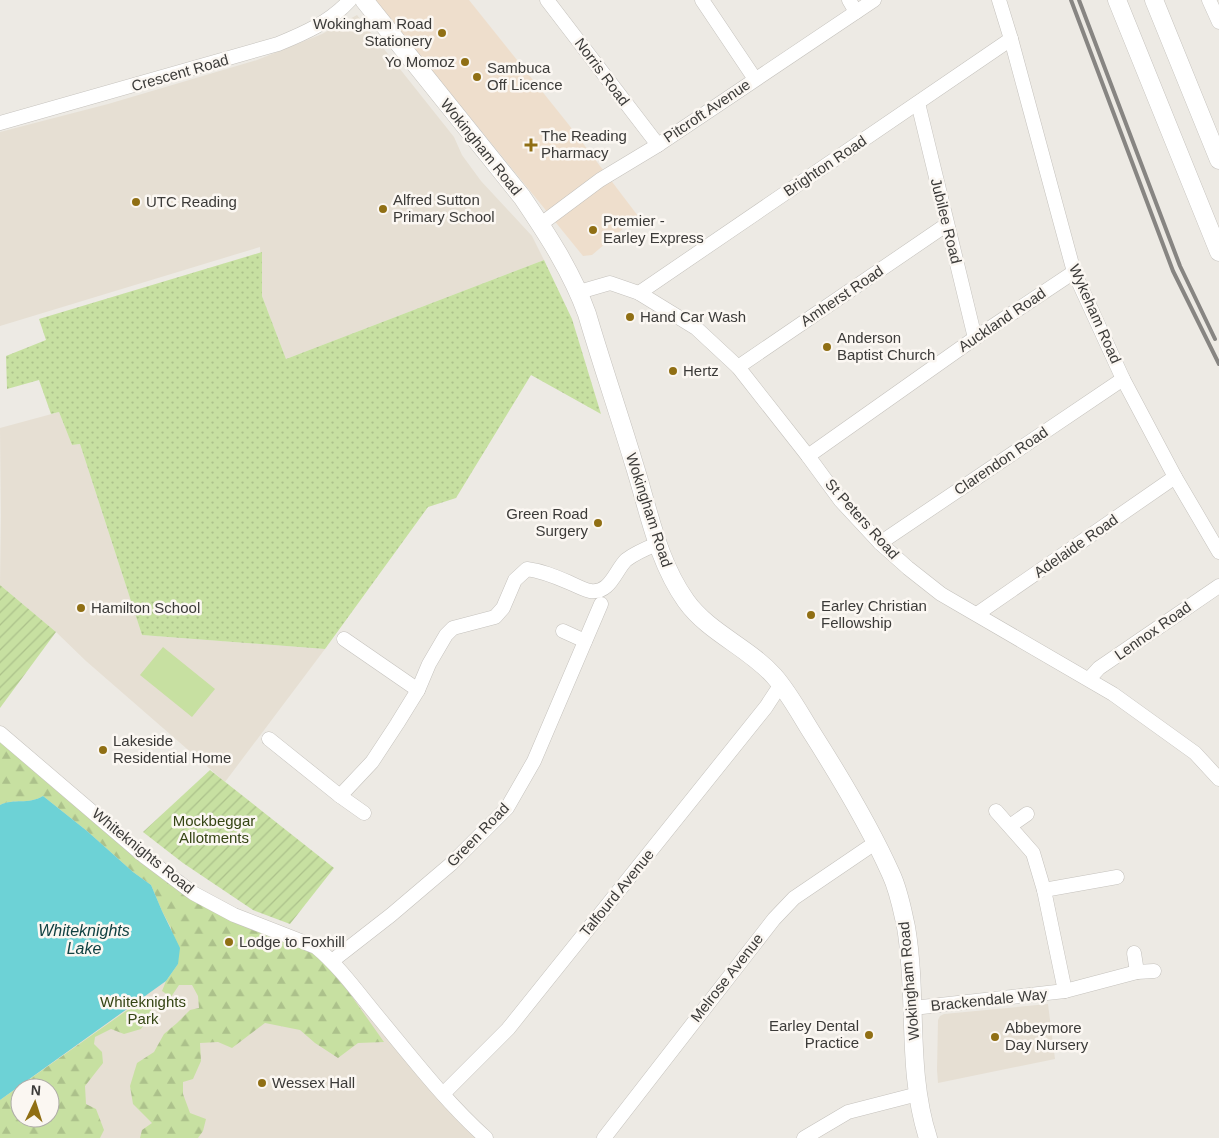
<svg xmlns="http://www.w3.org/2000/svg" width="1219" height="1138" viewBox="0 0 1219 1138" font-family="Arial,sans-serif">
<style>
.commercial{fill:#eedecc}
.built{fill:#e6dfd3;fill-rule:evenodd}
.grass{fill:url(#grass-dots)}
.forest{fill:url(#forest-firs);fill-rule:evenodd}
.garden{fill:url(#garden-furrows)}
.pitch{fill:#c7e0a1}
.water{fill:#6dd2d6}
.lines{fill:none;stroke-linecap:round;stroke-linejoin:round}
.minor-casing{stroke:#c5c2bd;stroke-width:15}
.major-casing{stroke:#c5c2bd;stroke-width:19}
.minor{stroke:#fff;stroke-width:14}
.major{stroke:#fff;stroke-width:18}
.rail{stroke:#878582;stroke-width:4}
.poi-dot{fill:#906f14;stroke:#fbf7f2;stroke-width:2}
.labels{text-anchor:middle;stroke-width:5;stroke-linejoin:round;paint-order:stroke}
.poi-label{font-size:15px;fill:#3c3b39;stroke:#fbf7f2;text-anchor:start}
.street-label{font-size:15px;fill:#3c3b39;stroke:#fbf7f2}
.park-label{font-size:15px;fill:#354514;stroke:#fbf7f2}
.water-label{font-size:16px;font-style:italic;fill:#114142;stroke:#fbf7f2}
</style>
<defs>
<pattern id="grass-dots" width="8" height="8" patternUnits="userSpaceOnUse" patternTransform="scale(1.25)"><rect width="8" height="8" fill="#c7e0a1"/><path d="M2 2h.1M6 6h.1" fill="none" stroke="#acc18b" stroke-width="1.8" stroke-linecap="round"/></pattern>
<pattern id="forest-firs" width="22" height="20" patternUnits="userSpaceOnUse" patternTransform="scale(1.25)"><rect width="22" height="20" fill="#c7e0a1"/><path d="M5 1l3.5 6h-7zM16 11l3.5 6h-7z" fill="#acc18b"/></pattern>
<pattern id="garden-furrows" width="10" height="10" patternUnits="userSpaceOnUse" patternTransform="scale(1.25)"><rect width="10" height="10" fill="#c7e0a1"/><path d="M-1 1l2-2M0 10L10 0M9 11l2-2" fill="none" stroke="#acc18b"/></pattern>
</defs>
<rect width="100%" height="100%" fill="#edeae4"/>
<polygon class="commercial" points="375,0 469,0 569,125 638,216 592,255 583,256"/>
<g class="built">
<polygon points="357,15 454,137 462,155 481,181 532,236 544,260 286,359 262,296 260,247 0,326 0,132 108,104 257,60 322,34"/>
<polygon points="59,412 72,445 80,444 142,635 325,649 225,782 86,661 56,632 0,585 1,516 0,428"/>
<path d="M0 738 162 874 204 907 257 931 313 949 485 1138H0ZM20 1088H50V1118H20Z"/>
<polygon points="1048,1004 1055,1059 938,1083 937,1070 938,1020 940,1016 944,1014"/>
</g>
<polygon class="grass" points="262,252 262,296 286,359 544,260 572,319 601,414 531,375 456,498 428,507 325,649 142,635 80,444 72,445 59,412 51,414 39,380 7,389 6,356 46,340 39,319"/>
<g class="forest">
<path d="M0 737 162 874 204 907 230 920 313 949 329 964 384 1042 358 1043 338 1058 315 1043 300 1030 265 1023 232 1048 218 1042 200 1043 201 1061 193 1079 183 1082V1094L190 1113 206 1119 203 1131 198 1138H140L142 1130 152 1123 133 1104 130 1086 137 1063 154 1052 164 1034 177 1023 190 1010 199 1008 198 996 192 985H179L171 997 162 991 166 981 178 964 171 928 162 911 151 885 133 872 87 831 43 796C28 805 14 798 0 805Z"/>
<path d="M143 999 148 1003 152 1013 141 1029 124 1034 111 1029 95 1037 94 1044 102 1052 103 1063 85 1086 86 1104 96 1109 104 1130 100 1138H0V1100ZM20 1088H50V1118H20Z"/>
</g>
<g class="garden">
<polygon points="0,585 56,632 0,708"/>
<polygon points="210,770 334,868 290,924 253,910 183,863 143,832"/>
</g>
<polygon class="pitch" points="163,647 215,689 192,717 140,675"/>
<path class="water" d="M43 796 87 831 133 872 151 885 162 911 180 948 178 964 166 981 0 1100V805C14 798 28 805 43 796Z"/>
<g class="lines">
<defs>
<g id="minor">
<polyline points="547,0 658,145"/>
<polyline points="702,0 755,79"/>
<polyline points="849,0 856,12"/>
<polyline points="999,0 1011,39 1074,272 1123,379 1175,477 1219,552"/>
<polyline points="1209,0 1219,22"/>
<polyline points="918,103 975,338"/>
<path d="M0 123 278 44C305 33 330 22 350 0"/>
<polyline points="541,224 600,180 658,145 874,0"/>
<polyline points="579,292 610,283 639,293 696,328 738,367 808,456 841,501 880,543 908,568 941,594 1113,694 1195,753 1219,779"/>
<polyline points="639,293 1011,39"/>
<polyline points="738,367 946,225"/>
<polyline points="808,456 975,338 1074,272"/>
<polyline points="880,543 1123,379"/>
<polyline points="977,614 1175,477"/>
<polyline points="563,631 585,641"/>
<polyline points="344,639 418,690"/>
<polyline points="1089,679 1099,668 1219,586"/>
<path d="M0 733 145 857 193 893 234 915 316 947C340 967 359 994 379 1018 413 1059 446 1102 486 1138"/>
<polyline points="269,739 340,796"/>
<polyline points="996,811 1033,853 1044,890 1065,991"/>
<path d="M364 813 340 796 372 762 397 724 418 690 429 664 446 635 453 628 495 617 503 608 515 580 527 569C542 571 554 576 568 582 575 585 582 589 590 591 610 594 615 571 626 560 635 553 647 548 657 544"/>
<polyline points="1010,826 1027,814"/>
<polyline points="1044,890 1117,877"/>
<polyline points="1134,953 1137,972"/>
<polyline points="332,961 391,915 451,864 507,808 534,761 601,604"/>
<polyline points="913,1008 1065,991 1137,972 1154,971"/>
<polyline points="443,1094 508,1029 766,707 781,684"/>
<polyline points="604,1138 774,919 794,898 875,843"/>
<polyline points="804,1138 848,1112 918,1094"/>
</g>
<g id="major">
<path d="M364 0 522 197C547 234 572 272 587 314 602 365 619 414 634 464 649 511 657 560 686 601 709 633 748 647 774 676 789 693 800 714 812 733 840 777 870 827 891 874 899 891 902 909 906 927 918 997 906 1070 928 1138"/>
<polyline points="1117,0 1219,252"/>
<polyline points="1154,0 1219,160"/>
</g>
</defs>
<use href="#minor" class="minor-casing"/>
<use href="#major" class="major-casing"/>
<use href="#minor" class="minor"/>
<use href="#major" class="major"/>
<g class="rail">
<polyline points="1071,0 1173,271 1219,364"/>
<polyline points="1079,0 1180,266 1215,339"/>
</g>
</g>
<g class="poi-dot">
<circle cx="442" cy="33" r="5"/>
<circle cx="465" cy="62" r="5"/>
<circle cx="477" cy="77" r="5"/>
<path d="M528.5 137.5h5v5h5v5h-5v5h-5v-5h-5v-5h5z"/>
<circle cx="136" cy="202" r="5"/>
<circle cx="383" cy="209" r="5"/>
<circle cx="593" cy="230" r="5"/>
<circle cx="630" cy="317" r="5"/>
<circle cx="827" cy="347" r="5"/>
<circle cx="673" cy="371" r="5"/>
<circle cx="598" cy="523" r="5"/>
<circle cx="81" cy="608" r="5"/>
<circle cx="811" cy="615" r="5"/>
<circle cx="103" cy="750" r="5"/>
<circle cx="229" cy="942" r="5"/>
<circle cx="869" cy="1035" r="5"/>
<circle cx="995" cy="1037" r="5"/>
<circle cx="262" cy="1083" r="5"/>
</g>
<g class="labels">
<g class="poi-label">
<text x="432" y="29" text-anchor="end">Wokingham Road<tspan x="432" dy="17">Stationery</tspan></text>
<text x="455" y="67" text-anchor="end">Yo Momoz</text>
<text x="487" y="73">Sambuca<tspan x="487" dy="17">Off Licence</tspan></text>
<text x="541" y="141">The Reading<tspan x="541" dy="17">Pharmacy</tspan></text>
<text x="393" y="205">Alfred Sutton<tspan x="393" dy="17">Primary School</tspan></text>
<text x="146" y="207">UTC Reading</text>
<text x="603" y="226">Premier -<tspan x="603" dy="17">Earley Express</tspan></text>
<text x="640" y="322">Hand Car Wash</text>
<text x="837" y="343">Anderson<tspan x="837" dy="17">Baptist Church</tspan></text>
<text x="683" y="376">Hertz</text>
<text x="588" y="519" text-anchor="end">Green Road<tspan x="588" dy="17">Surgery</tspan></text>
<text x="821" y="611">Earley Christian<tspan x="821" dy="17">Fellowship</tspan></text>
<text x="91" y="613">Hamilton School</text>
<text x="113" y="746">Lakeside<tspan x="113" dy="17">Residential Home</tspan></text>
<text x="239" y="947">Lodge to Foxhill</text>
<text x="859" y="1031" text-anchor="end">Earley Dental<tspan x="859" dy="17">Practice</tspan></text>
<text x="1005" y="1033">Abbeymore<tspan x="1005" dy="17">Day Nursery</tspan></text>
<text x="272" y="1088">Wessex Hall</text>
</g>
<g class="street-label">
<text transform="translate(602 72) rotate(53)" y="5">Norris Road</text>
<text transform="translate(180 73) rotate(-16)" y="5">Crescent Road</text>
<text transform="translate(707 111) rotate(-34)" y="5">Pitcroft Avenue</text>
<text transform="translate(481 147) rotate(51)" y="5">Wokingham Road</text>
<text transform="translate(825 166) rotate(-34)" y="5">Brighton Road</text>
<text transform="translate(946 221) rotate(76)" y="5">Jubilee Road</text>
<text transform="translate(842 296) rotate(-34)" y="5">Amherst Road</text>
<text transform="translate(1095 314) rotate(66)" y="5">Wykeham Road</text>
<text transform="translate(1002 320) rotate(-34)" y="5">Auckland Road</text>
<text transform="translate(1001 461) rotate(-34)" y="5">Clarendon Road</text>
<text transform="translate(649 510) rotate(72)" y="5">Wokingham Road</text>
<text transform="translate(862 519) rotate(48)" y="5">St Peters Road</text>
<text transform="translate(1076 546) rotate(-35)" y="5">Adelaide Road</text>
<text transform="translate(1153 631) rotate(-35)" y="5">Lennox Road</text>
<text transform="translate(478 835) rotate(-46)" y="5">Green Road</text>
<text transform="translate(143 851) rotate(39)" y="5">Whiteknights Road</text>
<text transform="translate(617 893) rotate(-51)" y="5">Talfourd Avenue</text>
<text transform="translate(727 978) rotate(-52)" y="5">Melrose Avenue</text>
<text transform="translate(909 981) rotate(-95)" y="5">Wokingham Road</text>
<text transform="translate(989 1000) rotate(-6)" y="5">Brackendale Way</text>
</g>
<g class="park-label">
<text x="214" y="826">Mockbeggar<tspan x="214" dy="17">Allotments</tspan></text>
<text x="143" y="1007">Whiteknights<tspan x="143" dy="17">Park</tspan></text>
</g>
<g class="water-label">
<text x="84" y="936">Whiteknights<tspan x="84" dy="18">Lake</tspan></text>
</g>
</g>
<g transform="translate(35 1103) rotate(4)"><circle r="24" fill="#fbf7f2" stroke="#afaca8"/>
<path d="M0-4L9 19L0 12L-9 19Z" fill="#906f14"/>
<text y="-8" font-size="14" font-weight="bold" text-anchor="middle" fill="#3c3b39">N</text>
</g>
</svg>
